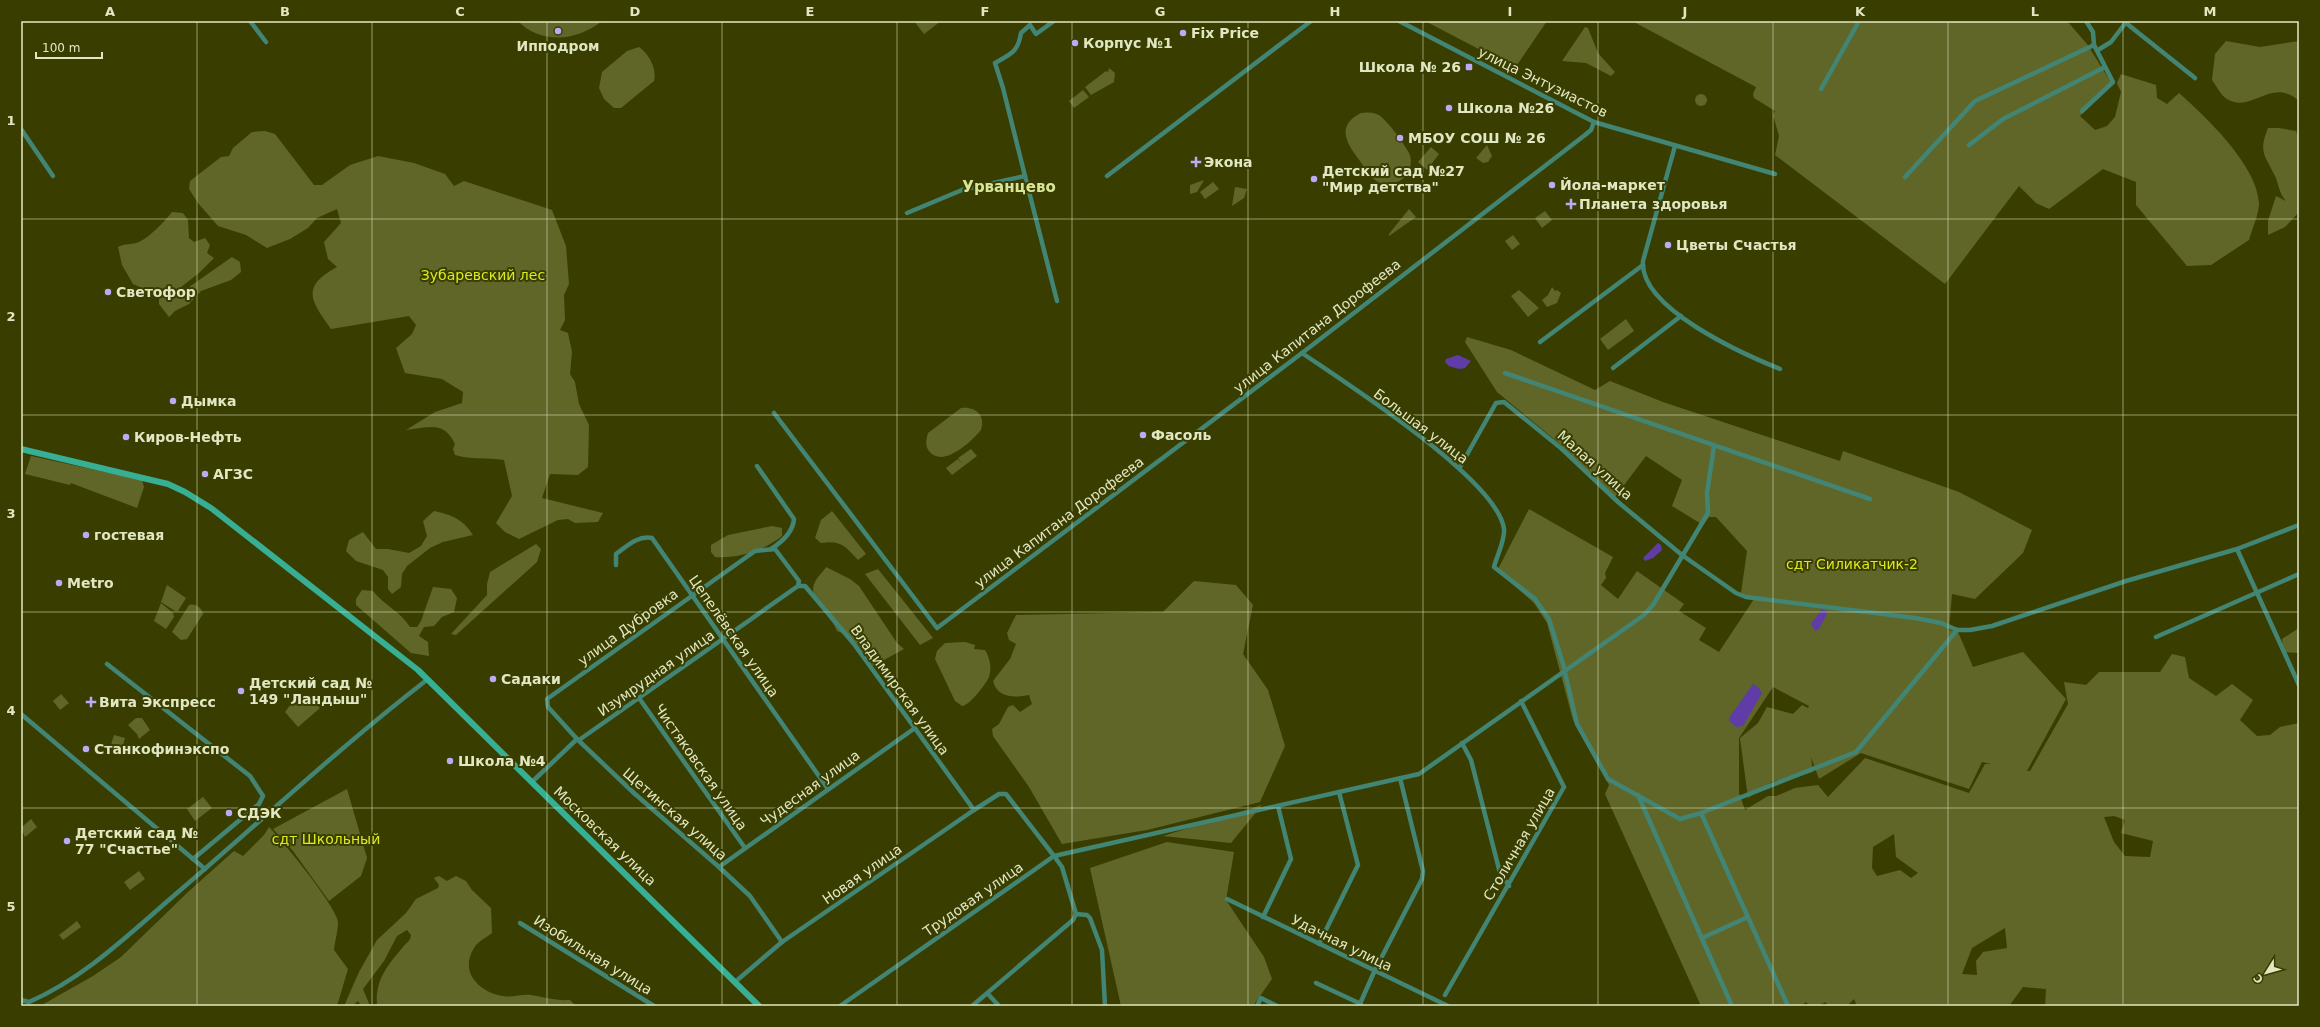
<svg xmlns="http://www.w3.org/2000/svg" width="2320" height="1027" viewBox="0 0 2320 1027" font-family="'DejaVu Sans',sans-serif">
<style>
.green{fill:#606628;fill-rule:evenodd}
.water{fill:#603ca9}
.lines{fill:none;stroke-linecap:round;stroke-linejoin:round}
.minor{stroke:#428574;stroke-width:4.5}
.secondary{stroke:#37af94;stroke-width:6}
.grid{fill:none;stroke:#e2e7c3;stroke-width:1;stroke-opacity:0.55}
.poi-dot{fill:#bbaaf6;stroke:#393e00;stroke-width:1.5}
.labels{text-anchor:middle;stroke-width:4;stroke-linejoin:round;paint-order:stroke}
.poi-label{font-size:14px;font-weight:bold;fill:#e2e7c3;stroke:#393e00;text-anchor:start}
.street-label{font-size:14px;fill:#e2e7c3;stroke:#393e00}
.park-label{font-size:14px;fill:#dcea22;stroke:#393e00}
.neighbourhood-label{font-size:15px;font-weight:bold;fill:#dbe59a;stroke:#393e00}
.neatline{fill:none;stroke:#e2e7c3;stroke-width:1.5}
.grid-label{font-size:13px;text-anchor:middle;font-weight:bold;fill:#e2e7c3}
</style>
<rect width="100%" height="100%" fill="#393e00"/>
<g class="green">
<path d="M518 21H602C577 41 541 45 518 21Z"/>
<polygon points="914,21 941,21 924,34"/>
<polygon points="1425,21 1547,21 1515,68"/>
<path d="M1632 21H2067L2087 44 2112 84 2080 116 2095 130 2107 126 2115 117 2121 92 2117 83 2121 74 2156 85 2157 98 2167 104 2179 93C2206 117 2258 166 2259 204 2259 214 2252 229 2249 240L2211 265 2187 266 2136 205V182L2103 169 2049 209 2036 203 2019 186 1945 284 1775 155 1779 136 1773 115 1775 111 1754 98 1753 94 1756 87Z"/>
<polygon points="1585,27 1588,28 1598,53 1615,72 1611,76 1586,63 1562,61"/>
<path d="M2226 41 2260 47 2299 41V101C2272 76 2252 114 2227 99 2221 96 2216 85 2212 80L2215 54Z"/>
<path d="M639 47C649 54 657 69 654 81L621 108H614L604 99 599 88 602 72 627 51Z"/>
<polygon points="1109,68 1115,73 1114,82 1091,95 1085,87 1106,71 1108,72"/>
<polygon points="1083,90 1089,97 1074,108 1069,101"/>
<circle cx="1701" cy="100" r="6"/>
<path d="M1361 113C1367 112 1373 112 1379 115 1387 120 1405 145 1409 153 1412 159 1411 166 1409 171 1403 183 1386 189 1375 180 1369 176 1364 167 1360 161 1347 144 1335 126 1361 113Z"/>
<path d="M2268 128H2279L2296 131 2299 139V212L2285 227 2268 235V221L2276 196 2286 201C2279 193 2279 185 2275 176 2265 155 2258 153 2268 128Z"/>
<path d="M265 131 275 134 314 185H322L350 165 378 156 414 163 445 174 454 186 464 181 552 210 566 246 569 284 564 295 565 320 560 330 568 333 572 352 570 374 575 382 579 404 589 425 588 467 578 475 550 474 542 498 603 513 598 522 575 523 568 519 558 520 519 539 505 532 496 523 512 496 504 460C487 457 471 460 455 455L453 449 455 444C443 420 429 428 406 430L435 412 462 403 463 392 442 379 405 373 396 348 412 334 416 325 409 316 331 329C311 301 300 287 337 267L328 259 324 242 341 223 337 209 317 218 308 228 290 239 267 248 246 235 218 226 198 203 189 189 190 181 221 157 229 156 233 148 252 132Z"/>
<polygon points="1487,145 1492,156 1488,162 1483,163 1476,158"/>
<polygon points="1431,147 1439,154 1427,170 1418,162"/>
<polygon points="1204,180 1197,192 1190,194 1190,185"/>
<polygon points="1213,182 1219,189 1205,199 1200,192"/>
<polygon points="1235,187 1247,189 1244,198 1232,206"/>
<polygon points="1409,209 1416,217 1389,236 1389,234"/>
<polygon points="1545,211 1552,220 1542,228 1535,218"/>
<path d="M172 212 183 213 188 220 189 238 194 242 205 238 210 245 207 253 214 258 199 273 167 298 169 301 232 257 240 262 241 272 231 280 201 291 189 304 175 311 169 317 159 304V295L133 284 122 265 118 247C125 243 132 245 139 242 152 235 163 223 172 212Z"/>
<polygon points="1513,235 1520,244 1512,250 1505,241"/>
<polygon points="1552,287 1555,291 1557,290 1561,293 1557,303 1547,307 1542,300 1548,295"/>
<polygon points="1519,290 1539,308 1528,317 1511,296"/>
<polygon points="1626,319 1634,331 1608,350 1600,339"/>
<path d="M1467 337 1511 350 1595 390 1610 381 1663 402 1840 461 1843 451 1959 492 2032 530 2023 553 1975 599 1952 594 1949 630 1958 632 1973 667 2023 652 2066 699 2027 771H2030L2068 704 2064 682 2086 685 2099 672H2160L2172 654 2185 657 2189 678 2216 696 2232 684 2253 700 2240 720 2257 736 2270 735 2280 727 2299 723V1006H2045L2046 989 2023 987 2009 1006H1857L1854 999 1847 1006H1827L1826 1002 1817 1006H1809L1806 1002 1801 1006H1701L1605 794 1609 785 1573 720 1547 623 1534 603 1497 571 1529 509 1613 557 1605 573 1606 578 1601 585 1618 599 1637 571 1684 604 1679 611 1706 628 1699 640 1719 652 1754 599 1741 593 1747 551 1716 517H1709L1703 525 1672 506 1682 480 1646 456 1615 497 1560 444 1497 392 1465 342ZM1773 687 1809 706 1808 708 1802 705 1793 714 1767 707 1758 723 1740 738 1748 798 1772 782 1813 772 1811 757 1819 779 1861 753 1969 789 1982 762 1991 764H1985L1969 793 1865 758 1828 797 1818 785 1795 788 1776 796H1768L1745 810 1739 793V738ZM2114 816 2125 820 2121 833 2153 841 2150 857 2125 856 2114 842 2104 817ZM1894 834 1896 857 1918 873 1911 878 1900 870 1877 876 1872 868 1873 847ZM2005 928 2007 948 1983 952 1976 961 1977 975 1962 974 1972 948Z"/>
<path d="M961 408C975 406 986 415 981 430 972 441 943 469 929 451 925 446 926 440 928 433Z"/>
<polygon points="971,449 977,456 952,475 946,468 958,459 963,465 958,458"/>
<polygon points="31,456 142,480 144,487 137,508 71,483 70,485 25,474"/>
<path d="M434 511C452 515 463 519 473 535L443 542 430 548 407 566 402 574 401 587 392 594 388 589V577L383 570 356 561 346 551 349 540 363 532 376 549H388L409 553 421 546 427 536 423 521Z"/>
<path d="M832 511 866 554 858 560C845 546 841 540 821 543L815 538 821 520Z"/>
<path d="M772 526 782 528V536C765 550 738 559 715 557L711 552V545L728 535Z"/>
<polygon points="536,544 541,549 537,562 456,635 451,634 487,595 487,584 490,572"/>
<path d="M826 567 850 579 859 586 897 643 904 649 873 666C864 651 854 637 837 631 832 616 806 599 815 582 817 577 823 572 826 567Z"/>
<polygon points="878,569 933,638 920,645 865,574"/>
<path d="M1194 581 1236 585 1253 605 1243 654 1268 690 1285 746 1260 802 1147 830 1062 844 1029 787 993 736 992 729 999 724 1008 707 1013 705 1020 712 1032 704 1029 695C1015 698 997 698 993 681L1010 659 1016 644 1009 640 1007 633 1016 615 1163 612Z"/>
<polygon points="167,585 186,598 178,611 175,611 161,602"/>
<path d="M433 587 451 589 457 598 454 612 442 617 434 626 424 627 419 636 428 642 429 656 411 653 356 605V599L362 590 373 591C385 606 400 611 410 627H417L421 621Z"/>
<polygon points="161,603 173,613 174,617 166,629 154,621"/>
<path d="M189 605C195 603 202 608 203 614L187 639 181 640 172 632Z"/>
<polygon points="2299,628 2299,653 2284,652 2282,639"/>
<path d="M965 642 975 645 974 649 985 650C990 658 992 668 989 677 986 684 969 706 962 706L955 701 935 659 937 651 945 643Z"/>
<polygon points="300,692 320,708 298,727 285,712"/>
<polygon points="61,694 69,703 60,710 53,701"/>
<polygon points="136,718 142,718 150,730 139,739 137,734 128,725"/>
<polygon points="114,735 125,738 122,749 110,748"/>
<polygon points="347,789 367,858 361,876 329,901 293,851 273,829"/>
<polygon points="203,797 212,808 195,821 187,809"/>
<polygon points="1262,805 1231,843 1163,836"/>
<polygon points="31,819 37,827 25,837 21,828"/>
<path d="M269 827C282 840 337 907 338 922 338 931 335 941 334 950L348 969 337 1006H40L93 976 121 957 188 892 234 851 243 856 264 835Z"/>
<polygon points="1167,842 1234,852 1226,900 1264,957 1272,979 1253,1006 1121,1006 1090,868"/>
<polygon points="139,871 145,879 130,890 124,882"/>
<path d="M439 876 447 881 456 876 466 881 472 890 491 908 492 933C486 938 478 941 474 948 459 972 479 992 503 996 512 998 521 994 531 995 544 997 556 1001 570 1000L576 1006H377C375 980 387 966 403 947 407 942 410 942 411 935L407 930 397 936 384 961 363 989 370 1006H361L358 1001 352 1006H344L359 972 377 940 406 913 416 899 438 888 439 885 434 878Z"/>
<polygon points="77,921 81,927 63,940 59,935"/>
</g>
<g class="water">
<polygon points="1458,355 1471,361 1465,368 1459,369 1449,366 1445,362 1446,359"/>
<polygon points="1658,543 1661,545 1662,550 1653,558 1645,561 1643,558"/>
<polygon points="1822,609 1828,612 1819,629 1815,631 1811,624"/>
<polygon points="1753,684 1758,687 1762,693 1743,726 1736,727 1729,721 1729,718"/>
</g>
<g class="lines">
<g class="minor">
<polyline points="250,21 266,42"/>
<polyline points="1399,21 1594,122 1775,174"/>
<polyline points="2126,23 2195,78"/>
<polyline points="2098,50 2111,42 2127,21"/>
<polyline points="1821,89 1859,21"/>
<polyline points="2082,111 2113,82 2094,45"/>
<polyline points="21,129 53,176"/>
<polyline points="1969,145 2003,119 2105,67"/>
<path d="M1675 146 1643 261C1639 308 1743 354 1780 369"/>
<path d="M1025 176 1003 88 995 63C1011 54 1018 52 1021 33L1030 25 1036 34 1054 21"/>
<polyline points="1107,176 1311,21"/>
<polyline points="1905,177 1975,101 2094,45 2093,32 2086,21"/>
<polyline points="907,213 962,190 1025,176 1057,301"/>
<polyline points="1540,342 1643,265"/>
<path d="M1302 353C1344 382 1498 480 1504 529 1505 541 1497 555 1494 567L1535 599 1549 619 1563 664 1577 724 1608 779 1680 819 1701 813 1856 752 1957 630"/>
<polyline points="1613,368 1681,316"/>
<polyline points="1505,373 1870,499"/>
<polyline points="774,413 937,628 1302,353 1585,135 1591,130 1594,122"/>
<path d="M757 466 794 519C793 532 782 542 771 549"/>
<polyline points="1460,467 1496,403 1504,402 1562,449 1618,502 1682,555 1736,593 1746,597 1915,618 1941,623 1957,630 1970,630 1992,626 2126,581 2237,549 2299,525"/>
<polyline points="2237,549 2299,685"/>
<path d="M616 565V554C627 546 638 535 652 538L828 789"/>
<polyline points="2156,637 2299,574"/>
<polyline points="107,664 250,776 263,796 259,804 193,859"/>
<polyline points="639,698 745,848"/>
<polyline points="21,714 205,869"/>
<polyline points="579,740 798,586 805,586 854,644 974,810"/>
<polyline points="1462,743 1471,760 1500,873 1509,886"/>
<polyline points="532,782 577,739"/>
<polyline points="1638,795 1732,1006"/>
<polyline points="1701,813 1788,1006"/>
<polyline points="719,867 915,728"/>
<polyline points="1227,899 1448,1006"/>
<polyline points="1076,914 1062,867 1054,856 1419,774 1644,615 1653,605 1708,513 1707,493 1714,446"/>
<polyline points="1076,914 1087,915 1090,918 1102,950 1105,1006"/>
<polyline points="1263,917 1291,859 1278,806"/>
<polyline points="520,923 654,1006"/>
<polyline points="1702,938 1748,917"/>
<polyline points="782,942 750,896 719,867 635,794 577,739 548,707 547,699 755,551 775,549 799,581 798,586"/>
<polyline points="1319,944 1358,865 1339,792"/>
<polyline points="735,982 782,942 974,810 999,794 1006,794 1054,856 840,1006"/>
<polyline points="1316,983 1361,1004"/>
<polyline points="988,994 999,1006"/>
<polyline points="1445,995 1564,787 1521,701"/>
<path d="M21 1000 29 1002C86 977 130 933 177 893 260 822 341 746 428 679"/>
<polyline points="972,1006 1073,920 1076,914"/>
<polyline points="1257,1006 1261,998 1277,1006"/>
<polyline points="1359,1006 1375,970 1422,879 1423,871 1400,778"/>
</g>
<polyline class="secondary" points="21,449 168,484 185,492 211,508 418,670 759,1006"/>
</g>
<path class="grid" d="M197 21V1006M372 21V1006M547 21V1006M722 21V1006M897 21V1006M1072 21V1006M1248 21V1006M1423 21V1006M1598 21V1006M1773 21V1006M1948 21V1006M2123 21V1006M21 219H2299M21 415H2299M21 612H2299M21 808H2299"/>
<g class="poi-dot">
<circle cx="558" cy="31" r="4"/>
<circle cx="1183" cy="33" r="4"/>
<circle cx="1075" cy="43" r="4"/>
<rect x="1465" y="63" width="8" height="8" rx="2"/>
<circle cx="1449" cy="108" r="4"/>
<circle cx="1400" cy="138" r="4"/>
<path d="M1194 156h4v4h4v4h-4v4h-4v-4h-4v-4h4z"/>
<circle cx="1314" cy="179" r="4"/>
<circle cx="1552" cy="185" r="4"/>
<path d="M1569 198h4v4h4v4h-4v4h-4v-4h-4v-4h4z"/>
<circle cx="1668" cy="245" r="4"/>
<circle cx="108" cy="292" r="4"/>
<circle cx="173" cy="401" r="4"/>
<circle cx="1143" cy="435" r="4"/>
<circle cx="126" cy="437" r="4"/>
<circle cx="205" cy="474" r="4"/>
<circle cx="86" cy="535" r="4"/>
<circle cx="59" cy="583" r="4"/>
<circle cx="493" cy="679" r="4"/>
<circle cx="241" cy="691" r="4"/>
<path d="M89 696h4v4h4v4h-4v4h-4v-4h-4v-4h4z"/>
<circle cx="86" cy="749" r="4"/>
<circle cx="450" cy="761" r="4"/>
<circle cx="229" cy="813" r="4"/>
<circle cx="67" cy="841" r="4"/>
</g>
<g class="labels">
<g class="poi-label">
<text x="1191" y="38">Fix Price</text>
<text x="1083" y="48">Корпус №1</text>
<text x="558" y="51" text-anchor="middle">Ипподром</text>
<text x="1461" y="72" text-anchor="end">Школа № 26</text>
<text x="1457" y="113">Школа №26</text>
<text x="1408" y="143">МБОУ СОШ № 26</text>
<text x="1204" y="167">Экона</text>
<text x="1322" y="176">Детский сад №27<tspan x="1322" dy="16">"Мир детства"</tspan></text>
<text x="1560" y="190">Йола-маркет</text>
<text x="1579" y="209">Планета здоровья</text>
<text x="1676" y="250">Цветы Счастья</text>
<text x="116" y="297">Светофор</text>
<text x="181" y="406">Дымка</text>
<text x="1151" y="440">Фасоль</text>
<text x="134" y="442">Киров-Нефть</text>
<text x="213" y="479">АГЗС</text>
<text x="94" y="540">гостевая</text>
<text x="67" y="588">Metro</text>
<text x="501" y="684">Садаки</text>
<text x="249" y="688">Детский сад №<tspan x="249" dy="16">149 "Ландыш"</tspan></text>
<text x="99" y="707">Вита Экспресс</text>
<text x="94" y="754">Станкофинэкспо</text>
<text x="458" y="766">Школа №4</text>
<text x="237" y="818">СДЭК</text>
<text x="75" y="838">Детский сад №<tspan x="75" dy="16">77 "Счастье"</tspan></text>
</g>
<g class="street-label">
<text transform="translate(1543 82) rotate(26)" y="5">улица Энтузиастов</text>
<text transform="translate(1317 326) rotate(-38)" y="5">улица Капитана Дорофеева</text>
<text transform="translate(1421 426) rotate(37)" y="5">Большая улица</text>
<text transform="translate(1595 465) rotate(42)" y="5">Малая улица</text>
<text transform="translate(1059 522) rotate(-37)" y="5">улица Капитана Дорофеева</text>
<text transform="translate(628 627) rotate(-36)" y="5">улица Дубровка</text>
<text transform="translate(734 636) rotate(55)" y="5">Цепелёвская улица</text>
<text transform="translate(656 673) rotate(-35)" y="5">Изумрудная улица</text>
<text transform="translate(900 690) rotate(54)" y="5">Владимирская улица</text>
<text transform="translate(701 767) rotate(55)" y="5">Чистяковская улица</text>
<text transform="translate(810 788) rotate(-36)" y="5">Чудесная улица</text>
<text transform="translate(675 814) rotate(41)" y="5">Щетинская улица</text>
<text transform="translate(605 836) rotate(44)" y="5">Московская улица</text>
<text transform="translate(1519 844) rotate(-60)" y="5">Столичная улица</text>
<text transform="translate(862 874) rotate(-35)" y="5">Новая улица</text>
<text transform="translate(973 899) rotate(-35)" y="5">Трудовая улица</text>
<text transform="translate(1342 943) rotate(26)" y="5">Удачная улица</text>
<text transform="translate(593 955) rotate(32)" y="5">Изобильная улица</text>
</g>
<g class="park-label">
<text x="483" y="280">Зубаревский лес</text>
<text x="1852" y="569">сдт Силикатчик-2</text>
<text x="326" y="844">сдт Школьный</text>
</g>
<g class="neighbourhood-label">
<text x="1009" y="192">Урванцево</text>
</g>
</g>
<rect width="2320" height="1027" fill="none" stroke="#393e00" stroke-width="44"/>
<g transform="translate(2266 973) rotate(233)" stroke="#393e00" stroke-width="3" paint-order="stroke">
<path d="M0-3L7 15L0 10L-7 15Z" fill="#e2e7c3"/>
<text y="-6" font-size="11" font-weight="bold" text-anchor="middle" fill="#e2e7c3">С</text>
</g>
<path d="M36 52v6h66v-6" fill="none" stroke="#e2e7c3" stroke-width="2"/>
<text x="42" y="52" font-size="12" fill="#e2e7c3" stroke="#393e00" stroke-width="3" paint-order="stroke">100 m</text>
<rect x="22" y="22" width="2276" height="983" class="neatline"/>
<g class="grid-label">
<text x="110" y="16">A</text>
<text x="285" y="16">B</text>
<text x="460" y="16">C</text>
<text x="635" y="16">D</text>
<text x="810" y="16">E</text>
<text x="985" y="16">F</text>
<text x="1160" y="16">G</text>
<text x="1335" y="16">H</text>
<text x="1510" y="16">I</text>
<text x="1685" y="16">J</text>
<text x="1860" y="16">K</text>
<text x="2035" y="16">L</text>
<text x="2210" y="16">M</text>
<text x="11" y="125">1</text>
<text x="11" y="321">2</text>
<text x="11" y="518">3</text>
<text x="11" y="715">4</text>
<text x="11" y="911">5</text>
</g>
</svg>
